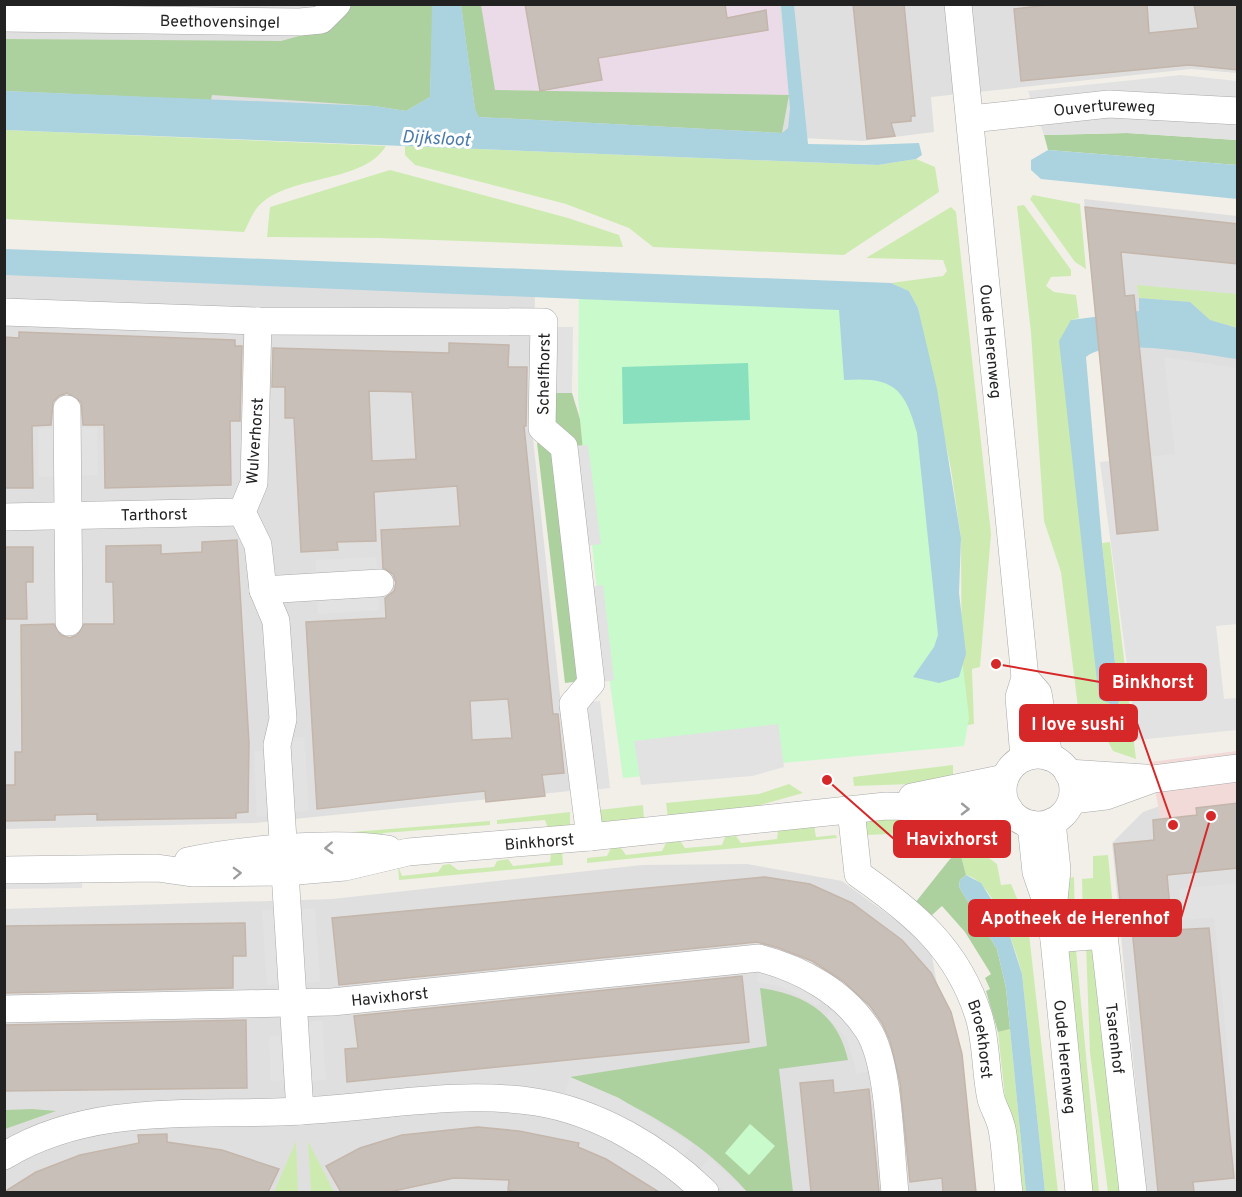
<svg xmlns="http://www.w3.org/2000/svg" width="1242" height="1197" viewBox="0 0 1242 1197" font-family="Overpass,sans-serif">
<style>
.residential{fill:#e0dfdf}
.commercial{fill:#f2dad9}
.industrial{fill:#ebdbe8}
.grass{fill:#cdebb0}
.forest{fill:#add19e}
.park{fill:#c8facc}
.pitch{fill:#88e0be}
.parking{fill:#e2e2e2}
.water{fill:#aad3df}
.building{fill:#c7bfb8;stroke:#c4b6ab;stroke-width:1.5;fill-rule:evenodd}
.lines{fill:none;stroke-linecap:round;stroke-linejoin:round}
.minor-casing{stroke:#a9a9a9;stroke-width:28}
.minor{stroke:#fff;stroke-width:27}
.oneway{stroke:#9c9c9c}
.labels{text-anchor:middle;stroke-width:6;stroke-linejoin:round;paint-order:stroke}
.street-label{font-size:16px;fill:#222;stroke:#fff}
.water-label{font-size:18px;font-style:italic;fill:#4a7aab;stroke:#fff}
.leader{fill:none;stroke:#d62828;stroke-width:2}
.callout-dot{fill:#d62828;stroke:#fff;stroke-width:2}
.callout{fill:#d62828;stroke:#d62828;stroke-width:2}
.callout-label{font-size:18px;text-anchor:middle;font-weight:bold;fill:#fff}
</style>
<rect width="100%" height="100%" fill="#f2efe9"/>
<g class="residential">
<polygon points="5,5 1237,5 1237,73 1191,69 931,97 934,132 863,141 352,116 5,111"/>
<polygon points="1084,199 1237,216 1237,459 1117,542"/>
<polygon points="5,269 535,290 533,438 570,791 255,823 5,829"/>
<polygon points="1237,791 1237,1192 1146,1192 1112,843 1143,812 1177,800"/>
<polygon points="747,864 842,881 930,945 974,1192 5,1192 4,909 332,899 642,865"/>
</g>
<polygon class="commercial" points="1237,751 1237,826 1163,833 1150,762"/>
<polygon class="industrial" points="481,5 779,5 789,95 495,90"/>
<g class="grass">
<path d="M5 130 386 146C364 182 297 175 264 201 254 208 250 221 244 232L5 219Z"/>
<polygon points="405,146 878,165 916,159 935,167 939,192 844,255 653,247 629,228 566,204 415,165 405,155"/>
<polygon points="390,170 568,218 619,235 623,247 378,238 267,237 270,207"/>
<polygon points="1033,195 1080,204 1086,269 1075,262 1030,199"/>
<polygon points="1024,205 1071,270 1071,276 1051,277 1046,286 1054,292 1076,295 1079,318 1071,320 1099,698 1118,706 1119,700 1102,543 1110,542 1136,759 1113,751 1099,724 1079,715 1061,572 1044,521 1031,333 1017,206"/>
<polygon points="951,207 956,212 991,534 980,667 972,669 974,724 962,726 961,538 951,469 918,308 909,291 891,283 943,276 947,271 943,260 866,258"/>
<polygon points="1137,285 1237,294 1237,328 1210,320 1190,302 1139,298"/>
<polygon points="953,765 953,781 942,783 854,786 853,777"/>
<polygon points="789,784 803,793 743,810 668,818 666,803 759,794"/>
<polygon points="643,805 644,820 601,822 599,810"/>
<polygon points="570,812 570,827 548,828 545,820 497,824 497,820"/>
<polygon points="953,818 953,831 867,835 865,823 868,820"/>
<polygon points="490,821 490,825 383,833 381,836 315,835"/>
<polygon points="814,825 816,837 836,835 837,838 587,863 587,858 607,856 611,848 621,848 626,855 662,851 666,843 680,841 685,848 722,845 725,837 736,836 741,843 777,839 778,831"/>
<polygon points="562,850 563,865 399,880 398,866 402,876 438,872 443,865 450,864 458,870 494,867 497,861 508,859 513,866 550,862 551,853"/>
<path d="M960 852H981L997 864 1001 885 1011 884 1028 925 1058 1192H1045L1022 974C1016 950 994 881 966 875Z"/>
<polygon points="1108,855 1114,918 1083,920 1082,879 1093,878 1093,856"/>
<polygon points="1074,877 1075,922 1066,922 1065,879"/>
<polygon points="1086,945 1099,946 1127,1192 1108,1192 1090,1053"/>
<polygon points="1068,950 1076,950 1099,1192 1090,1192"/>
<polygon points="1010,1029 1026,1192 1015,1192 998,1032"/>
<polygon points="296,1141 298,1192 274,1192"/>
<polygon points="308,1141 334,1192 311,1192"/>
</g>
<g class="forest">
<polygon points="350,5 433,5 430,97 406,111 374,106 212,95 211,100 5,91 5,39 281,41 332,27 348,12"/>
<polygon points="461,5 481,5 495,90 789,95 782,133 478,117 475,109"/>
<polygon points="1128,133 1237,140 1237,165 1048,150 1044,135"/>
<polygon points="542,393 572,393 588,445 564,447"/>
<polygon points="551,442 581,681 565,683 537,443"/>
<polygon points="960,852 966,875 960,880 959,887 997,949 1006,988 1010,1029 998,1032 986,991 990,989 985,978 991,974 965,932 942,906 932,915 915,903 950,859"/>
<path d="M760 988C805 994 838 1014 848 1060L779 1069 793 1192H747C701 1138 634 1104 570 1077L767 1046Z"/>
<polygon points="32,1109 56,1111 5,1129 5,1110"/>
</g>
<g class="park">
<polygon points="579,283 851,283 932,400 969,718 964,746 623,778 595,574 578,399"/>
<polygon points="750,1124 775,1146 749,1175 725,1153"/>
</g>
<polygon class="pitch" points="748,363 750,420 623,424 622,367"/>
<g class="parking">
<polygon points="1181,75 1237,81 1237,140 1126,133 1044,135 1028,91"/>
<polygon points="544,327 573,327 572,393 542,393"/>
<polygon points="1164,357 1237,368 1237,624 1216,626 1224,699 1237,698 1237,730 1137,740 1100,462 1175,454"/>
<polygon points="97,427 98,475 39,477 38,429"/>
<polygon points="588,445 601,544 575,547 564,447"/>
<polygon points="376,557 379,610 318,614 315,560"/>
<polygon points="603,585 614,680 597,683 585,587"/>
<polygon points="600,701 610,788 594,790 584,703"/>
<polygon points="778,724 784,767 752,776 641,785 634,741"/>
<polygon points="304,737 309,811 295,812 290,738"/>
<polygon points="254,751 268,751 272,816 257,817"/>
<polygon points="82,881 82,888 5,889 4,882"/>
<polygon points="1237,883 1237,1141 1214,918 1182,920 1179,889"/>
<polygon points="315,908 320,982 305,982 300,909"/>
<polygon points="262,910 277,910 281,984 267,985"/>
<polygon points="758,969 824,996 818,1006 782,987 757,982"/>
<polygon points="834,1007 858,1034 871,1070 857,1074 847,1039 826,1016"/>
<polygon points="322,1020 326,1080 311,1081 307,1022"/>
<polygon points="284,1035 286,1080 271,1081 269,1037"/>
<polygon points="570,1077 619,1098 693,1144 684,1156 653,1132 614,1111 565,1093"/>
<polygon points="710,1158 744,1189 747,1192 725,1192 699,1170"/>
</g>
<g class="water">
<polygon points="461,4 475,109 479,117 782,133 788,128 790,109 781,5 794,5 808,144 865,145 919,143 922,155 916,159 878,165 5,130 5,91 374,106 406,111 430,97 432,5"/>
<polygon points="1048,150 1237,165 1237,199 1041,179 1031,170 1031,160"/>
<path d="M5 249 891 283 909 291 918 308 937 389 961 538 959 593 966 654 959 677 939 683 913 677 934 647 938 635 917 433C904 386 892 377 844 380L839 310 5 275Z"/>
<path d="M1139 298 1190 302 1210 320 1237 328V359C1206 355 1109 336 1086 357L1102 543 1119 700 1118 707 1099 699 1059 341 1071 320 1139 311Z"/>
<polygon points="966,875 981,883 1005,921 1022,974 1045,1192 1026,1192 1006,988 997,949 959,887 960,880"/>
</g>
<g class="building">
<polygon points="525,4 725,4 727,18 766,10 768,30 598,58 602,80 540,91"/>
<polygon points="853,4 904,4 915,116 911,116 911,121 891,123 895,136 867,139"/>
<polygon points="1056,4 1147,4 1149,33 1198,28 1194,4 1238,4 1238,70 1189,65 1021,81 1014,9"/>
<polygon points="1085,207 1238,224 1238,264 1121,252 1125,296 1134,295 1158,530 1117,534"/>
<polygon points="19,332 235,340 235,346 242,346 240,421 230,421 231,485 105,488 104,425 83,425 81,402 67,393 59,396 53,402 51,425 32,426 33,488 4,488 4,337 19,338"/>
<path d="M449 343 509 345 508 367H527L526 426H524L553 714H558L564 773 542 775 545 796 486 802 485 791 317 809 306 622 386 618 385 598 394 591 396 583 393 574 383 568 381 530 460 526 457 486 374 492 376 541 337 542 338 550 301 552 294 418H285V387H272L273 348 449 353ZM369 391 412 392 416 459 372 461ZM508 699 512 738 472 740 470 701Z"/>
<polygon points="237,540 249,743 248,812 236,813 236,818 97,820 97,814 55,815 55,820 4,821 4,785 15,785 15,752 22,752 21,625 54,624 61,635 70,638 77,635 84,624 114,624 113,582 106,582 106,546 161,545 161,554 202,552 202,542"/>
<polygon points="4,547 33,547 33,582 26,582 27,619 4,619"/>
<polygon points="1238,803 1238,868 1167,875 1172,930 1209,928 1234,1178 1193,1182 1194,1192 1158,1192 1132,928 1123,929 1114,844 1154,840 1153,820 1197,815 1196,808"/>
<polygon points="765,877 810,884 852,903 902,940 931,973 951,1012 962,1054 976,1192 943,1192 942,1178 910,1182 900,1083 890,1041 882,1023 870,1006 843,981 812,961 779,948 757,942 339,985 332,918"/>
<polygon points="245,923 246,956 233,956 233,988 4,993 4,926"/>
<polygon points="742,976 749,1042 347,1082 345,1049 358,1048 354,1016"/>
<polygon points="246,1020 247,1088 4,1091 4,1025"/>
<polygon points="833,1080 834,1093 869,1089 879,1192 811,1192 800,1083"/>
<polygon points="478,1127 519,1131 579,1143 578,1147 606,1159 659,1192 518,1192 508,1190 509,1180 454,1178 389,1192 341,1192 326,1166 360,1148 402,1135"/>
<polygon points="167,1134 167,1142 222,1150 279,1169 268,1192 4,1192 36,1172 80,1155 139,1143 138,1135"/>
</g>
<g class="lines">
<defs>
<g id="minor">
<path id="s1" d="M958 4 1025 678 1019 697 1024 758"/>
<path id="s2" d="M4 18 300 22 321 20 337 4"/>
<path id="s3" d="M971 119 1109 104 1238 111"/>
<polyline points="4,312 258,321 544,322 542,428 564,447 591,683 573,704 590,837"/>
<polyline points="258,321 254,483 242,512 258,545 263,590 276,621 283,719 277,745 300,1111"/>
<polyline points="67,409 69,622"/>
<path id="s4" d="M4 517 242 512"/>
<polyline points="263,590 380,583"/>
<polyline points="1025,678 1038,693 1049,757"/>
<circle cx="1038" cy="790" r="35"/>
<polyline points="1068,773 1145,778"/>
<polyline points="912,797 1005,778"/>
<polyline points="1072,800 1106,796 1153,779 1238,768"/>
<path id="s5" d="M851 810 858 874C914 913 958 949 979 1017 987 1044 985 1072 991 1099 994 1109 1000 1118 1002 1129 1006 1149 1006 1172 1009 1192"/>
<path id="s6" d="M1052 822 1057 870 1052 920 1079 1192"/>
<polyline points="1031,824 1036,872 1050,913"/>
<path d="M188 861C242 849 333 841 388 849"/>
<path id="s7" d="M4 870 157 868 192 873 285 872 345 867 408 852 590 837 886 806 1009 809"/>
<path id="s8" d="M1054 939 1104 935 1133 1192"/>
<path id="s9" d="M4 1009 332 1002 759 958C801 969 844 992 868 1030 890 1064 890 1151 895 1192"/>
<path d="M4 1156C94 1101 201 1117 301 1111 379 1107 458 1090 536 1102 599 1112 660 1149 705 1192"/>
</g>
</defs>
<use href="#minor" class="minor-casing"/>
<use href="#minor" class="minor"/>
</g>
<defs><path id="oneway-chevron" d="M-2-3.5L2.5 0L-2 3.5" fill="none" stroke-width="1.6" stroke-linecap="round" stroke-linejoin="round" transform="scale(1.5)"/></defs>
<g class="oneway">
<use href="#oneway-chevron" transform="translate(965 809) rotate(1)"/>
<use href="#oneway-chevron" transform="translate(329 848) rotate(177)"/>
<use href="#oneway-chevron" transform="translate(237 873) rotate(-2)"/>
</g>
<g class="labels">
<g class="street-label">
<text dy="6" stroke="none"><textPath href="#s2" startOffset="216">Beethovensingel</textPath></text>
<text dy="6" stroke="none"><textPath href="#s3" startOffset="134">Ouvertureweg</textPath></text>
<text dy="6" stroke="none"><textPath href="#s1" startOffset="339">Oude Herenweg</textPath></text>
<text transform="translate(543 374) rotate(-89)" y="6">Schelfhorst</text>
<text transform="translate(254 441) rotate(-86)" y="6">Wulverhorst</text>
<text dy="6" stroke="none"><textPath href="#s4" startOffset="150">Tarthorst</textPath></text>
<text dy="6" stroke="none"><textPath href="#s7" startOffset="538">Binkhorst</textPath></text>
<text dy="6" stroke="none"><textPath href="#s9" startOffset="386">Havixhorst</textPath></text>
<text dy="6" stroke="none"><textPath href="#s8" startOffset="154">Tsarenhof</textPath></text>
<text dy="6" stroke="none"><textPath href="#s5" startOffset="278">Broekhorst</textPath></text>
<text dy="6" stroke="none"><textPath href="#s6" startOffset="236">Oude Herenweg</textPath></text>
</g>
<g class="water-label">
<text transform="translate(436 138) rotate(3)" y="6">Dijksloot</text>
</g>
</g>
<path class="leader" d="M996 664L1100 682M1173 825L1137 723M827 780L894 839M1211 816L1181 918"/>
<g class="callout-dot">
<circle cx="996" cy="664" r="6"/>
<circle cx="1173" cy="825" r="6"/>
<circle cx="827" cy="780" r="6"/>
<circle cx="1211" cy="816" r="6"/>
</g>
<g class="callout">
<rect x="1100" y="664" width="106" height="36" rx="6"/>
<rect x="1020" y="705" width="117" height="36" rx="6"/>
<rect x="894" y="821" width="116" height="36" rx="6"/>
<rect x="969" y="900" width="212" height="36" rx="6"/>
</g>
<g class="callout-label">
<text x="1153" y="688">Binkhorst</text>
<text x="1078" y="730">I love sushi</text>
<text x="952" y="845">Havixhorst</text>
<text x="1075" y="924">Apotheek de Herenhof</text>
</g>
<rect width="1242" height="1197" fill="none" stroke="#222222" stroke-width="12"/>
</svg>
